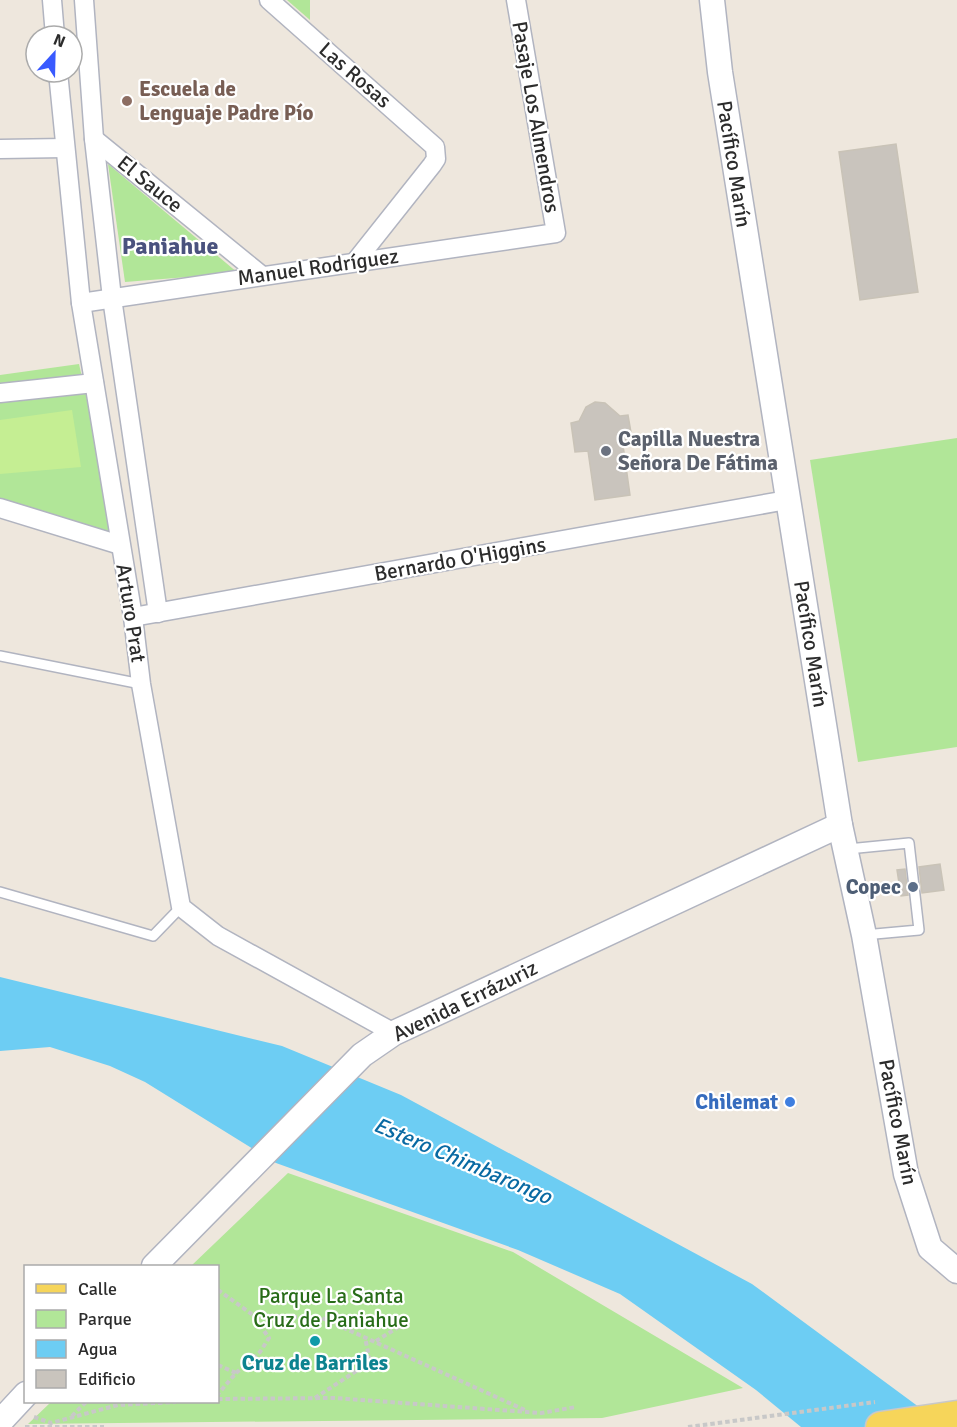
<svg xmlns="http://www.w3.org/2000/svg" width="957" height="1427" viewBox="0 0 957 1427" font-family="Signika,sans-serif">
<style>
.green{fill:#b1e698}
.pitch{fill:#c5ee93}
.water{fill:#6dcdf3}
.building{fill:#c9c4bd;stroke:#c9c3b7;stroke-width:1.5}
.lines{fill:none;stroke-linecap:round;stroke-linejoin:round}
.service-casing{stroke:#b1b4c0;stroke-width:12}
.minor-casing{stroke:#b1b4c0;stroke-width:21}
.tertiary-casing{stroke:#b1b4c0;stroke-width:27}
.primary-casing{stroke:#c8c8c8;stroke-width:33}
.path{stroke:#c8c8c8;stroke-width:4;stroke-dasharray:4.5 3;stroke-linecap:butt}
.service{stroke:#fff;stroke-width:9}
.minor{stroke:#fff;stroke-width:18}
.tertiary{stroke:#fff;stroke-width:24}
.primary{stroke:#f6d55a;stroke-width:30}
.education-dot{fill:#8d6e63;stroke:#fff;stroke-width:2}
.worship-dot{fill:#6b7280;stroke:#fff;stroke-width:2}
.service-dot{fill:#5c6f8a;stroke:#fff;stroke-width:2}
.shop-dot{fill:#3f7fe0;stroke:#fff;stroke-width:2}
.culture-dot{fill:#0f9aa8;stroke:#fff;stroke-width:2}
.labels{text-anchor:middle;stroke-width:4.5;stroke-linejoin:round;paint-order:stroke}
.street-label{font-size:21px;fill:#2c2c2c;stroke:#fff}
.education-label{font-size:21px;font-weight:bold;fill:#785e54;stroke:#fff;text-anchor:start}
.worship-label{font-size:21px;font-weight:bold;fill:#5b616d;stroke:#fff;text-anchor:start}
.service-label{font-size:21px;font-weight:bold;fill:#4e5e75;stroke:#fff;text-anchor:end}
.shop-label{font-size:21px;font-weight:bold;fill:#366cbe;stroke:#fff;text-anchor:end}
.park-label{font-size:21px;fill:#286c18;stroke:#fff}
.culture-label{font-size:21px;font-weight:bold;fill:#0d838f;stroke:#fff}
.water-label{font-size:22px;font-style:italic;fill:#096aa3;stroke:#fff}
.quarter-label{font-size:24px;font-weight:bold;fill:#4a527e;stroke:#fff}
</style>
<rect width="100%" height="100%" fill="#eee7dd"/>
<g class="green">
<polygon points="287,0 310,0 310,20"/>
<polygon points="108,164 238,273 125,282"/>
<polygon points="79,364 120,545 0,508 0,375"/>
<polygon points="957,438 957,747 858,762 810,460"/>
<polygon points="288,1173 513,1252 743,1388 602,1418 28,1424 51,1402 218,1402 218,1266 191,1266"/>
</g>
<polygon class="pitch" points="72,410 81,467 0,474 0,420"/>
<polygon class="water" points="0,977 282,1046 401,1095 752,1284 946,1427 801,1427 756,1390 620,1294 518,1250 276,1163 145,1082 110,1066 50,1047 0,1051"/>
<g class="building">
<polygon points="896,144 918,292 860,300 839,152"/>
<polygon points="595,402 605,403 620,416 628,415 633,444 623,445 630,495 595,500 588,451 575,452 571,423 579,421 586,407"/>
<polygon points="940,864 944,890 922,893 919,867"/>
<polygon points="905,869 908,895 901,896 897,870"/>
</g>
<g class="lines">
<defs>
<g id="service">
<polyline points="0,656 141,684"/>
<polyline points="848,849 909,843 919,930 864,935"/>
<polyline points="0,892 153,936 181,907"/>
</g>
<g id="minor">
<polyline points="52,0 55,36"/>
<polyline points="84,0 94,139 112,298 158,613"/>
<polyline points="269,0 435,147 436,159 432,165 355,262"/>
<polyline points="58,72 81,303 133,617 141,684 181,907 218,936 394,1033"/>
<polyline points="94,139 261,275"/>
<polyline points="0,149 65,148"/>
<polyline points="81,303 556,233 516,0"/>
<polyline points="0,393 94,383"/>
<polyline points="0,508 120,545"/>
<polyline points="133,617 787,500"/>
</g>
<g id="tertiary">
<polyline points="712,0 720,72 840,825 864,935 906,1174 930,1248 957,1271"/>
<polyline points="154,1266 362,1055 394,1033 840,825"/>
<polyline points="0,1422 26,1394"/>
</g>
<polyline id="primary" points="881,1427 957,1416"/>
</defs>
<use href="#service" class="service-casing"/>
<use href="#minor" class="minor-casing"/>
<use href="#tertiary" class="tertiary-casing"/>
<use href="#primary" class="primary-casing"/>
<g class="path">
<polyline points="218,1290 253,1315 322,1318 527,1411"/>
<polyline points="376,1341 405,1323"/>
<polyline points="218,1365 236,1373 218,1394"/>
<polyline points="236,1373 260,1352 269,1338 253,1315"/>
<polyline points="315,1398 370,1362 365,1337"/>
<polyline points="218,1399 334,1398 541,1413 576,1407"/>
<polyline points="72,1416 86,1402"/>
<polyline points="34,1417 51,1423 118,1405 176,1402"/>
<polyline points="25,1427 104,1427"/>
<polyline points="688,1427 875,1402"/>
</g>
<use href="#service" class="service"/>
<use href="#minor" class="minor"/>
<use href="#tertiary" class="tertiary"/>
<use href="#primary" class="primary"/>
</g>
<circle class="education-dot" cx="127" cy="101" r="6"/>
<circle class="worship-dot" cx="606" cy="451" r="6"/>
<circle class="service-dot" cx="913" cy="887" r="6"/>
<circle class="shop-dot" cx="790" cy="1102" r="6"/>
<circle class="culture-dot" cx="315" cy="1341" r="6"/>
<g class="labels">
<g class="street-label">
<text transform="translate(355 75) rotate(41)" y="7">Las Rosas</text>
<text transform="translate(536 117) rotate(80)" y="7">Pasaje Los Almendros</text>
<text transform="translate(734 164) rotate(81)" y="7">Pacífico Marín</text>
<text transform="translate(150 184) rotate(39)" y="7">El Sauce</text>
<text transform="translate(318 267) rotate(-8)" y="7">Manuel Rodríguez</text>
<text transform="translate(460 559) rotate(-10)" y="7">Bernardo O'Higgins</text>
<text transform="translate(131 613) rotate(81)" y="7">Arturo Prat</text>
<text transform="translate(811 644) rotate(81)" y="7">Pacífico Marín</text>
<text transform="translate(465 1001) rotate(-26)" y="7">Avenida Errázuriz</text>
<text transform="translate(898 1122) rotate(79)" y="7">Pacífico Marín</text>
</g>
<g class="education-label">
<text x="139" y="96">Escuela de<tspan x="139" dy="24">Lenguaje Padre Pío</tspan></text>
</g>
<g class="worship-label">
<text x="618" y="446">Capilla Nuestra<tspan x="618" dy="24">Señora De Fátima</tspan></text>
</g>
<g class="service-label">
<text x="901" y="894">Copec</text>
</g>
<g class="shop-label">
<text x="778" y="1109">Chilemat</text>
</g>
<g class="park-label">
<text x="331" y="1303">Parque La Santa<tspan x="331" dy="24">Cruz de Paniahue</tspan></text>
</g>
<g class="culture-label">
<text x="315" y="1370">Cruz de Barriles</text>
</g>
<g class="water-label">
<text transform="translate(463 1160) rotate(23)" y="8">Estero Chimbarongo</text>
</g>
<g class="quarter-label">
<text x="170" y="254">Paniahue</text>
</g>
</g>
<rect x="24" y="1265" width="195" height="138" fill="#ffffff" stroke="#ababab" stroke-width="1.5"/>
<rect x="36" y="1284" width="30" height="9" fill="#f6d55a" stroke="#ababab" stroke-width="1.5"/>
<text x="78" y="1295" font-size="18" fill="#2c2c2c">Calle</text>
<rect x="36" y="1310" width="30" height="18" fill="#b1e698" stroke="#ababab" stroke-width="1.5"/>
<text x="78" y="1325" font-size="18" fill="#2c2c2c">Parque</text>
<rect x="36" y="1340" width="30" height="18" fill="#6dcdf3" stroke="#ababab" stroke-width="1.5"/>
<text x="78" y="1355" font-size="18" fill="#2c2c2c">Agua</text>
<rect x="36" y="1370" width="30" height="18" fill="#c9c4bd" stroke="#ababab" stroke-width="1.5"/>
<text x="78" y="1385" font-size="18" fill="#2c2c2c">Edificio</text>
<g transform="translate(54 54) rotate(22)"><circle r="28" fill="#ffffff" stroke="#ababab" stroke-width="1.5"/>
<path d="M0-4.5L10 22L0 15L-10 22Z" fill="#395aff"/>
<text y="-9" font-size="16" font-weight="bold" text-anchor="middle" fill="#2c2c2c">N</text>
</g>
</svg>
